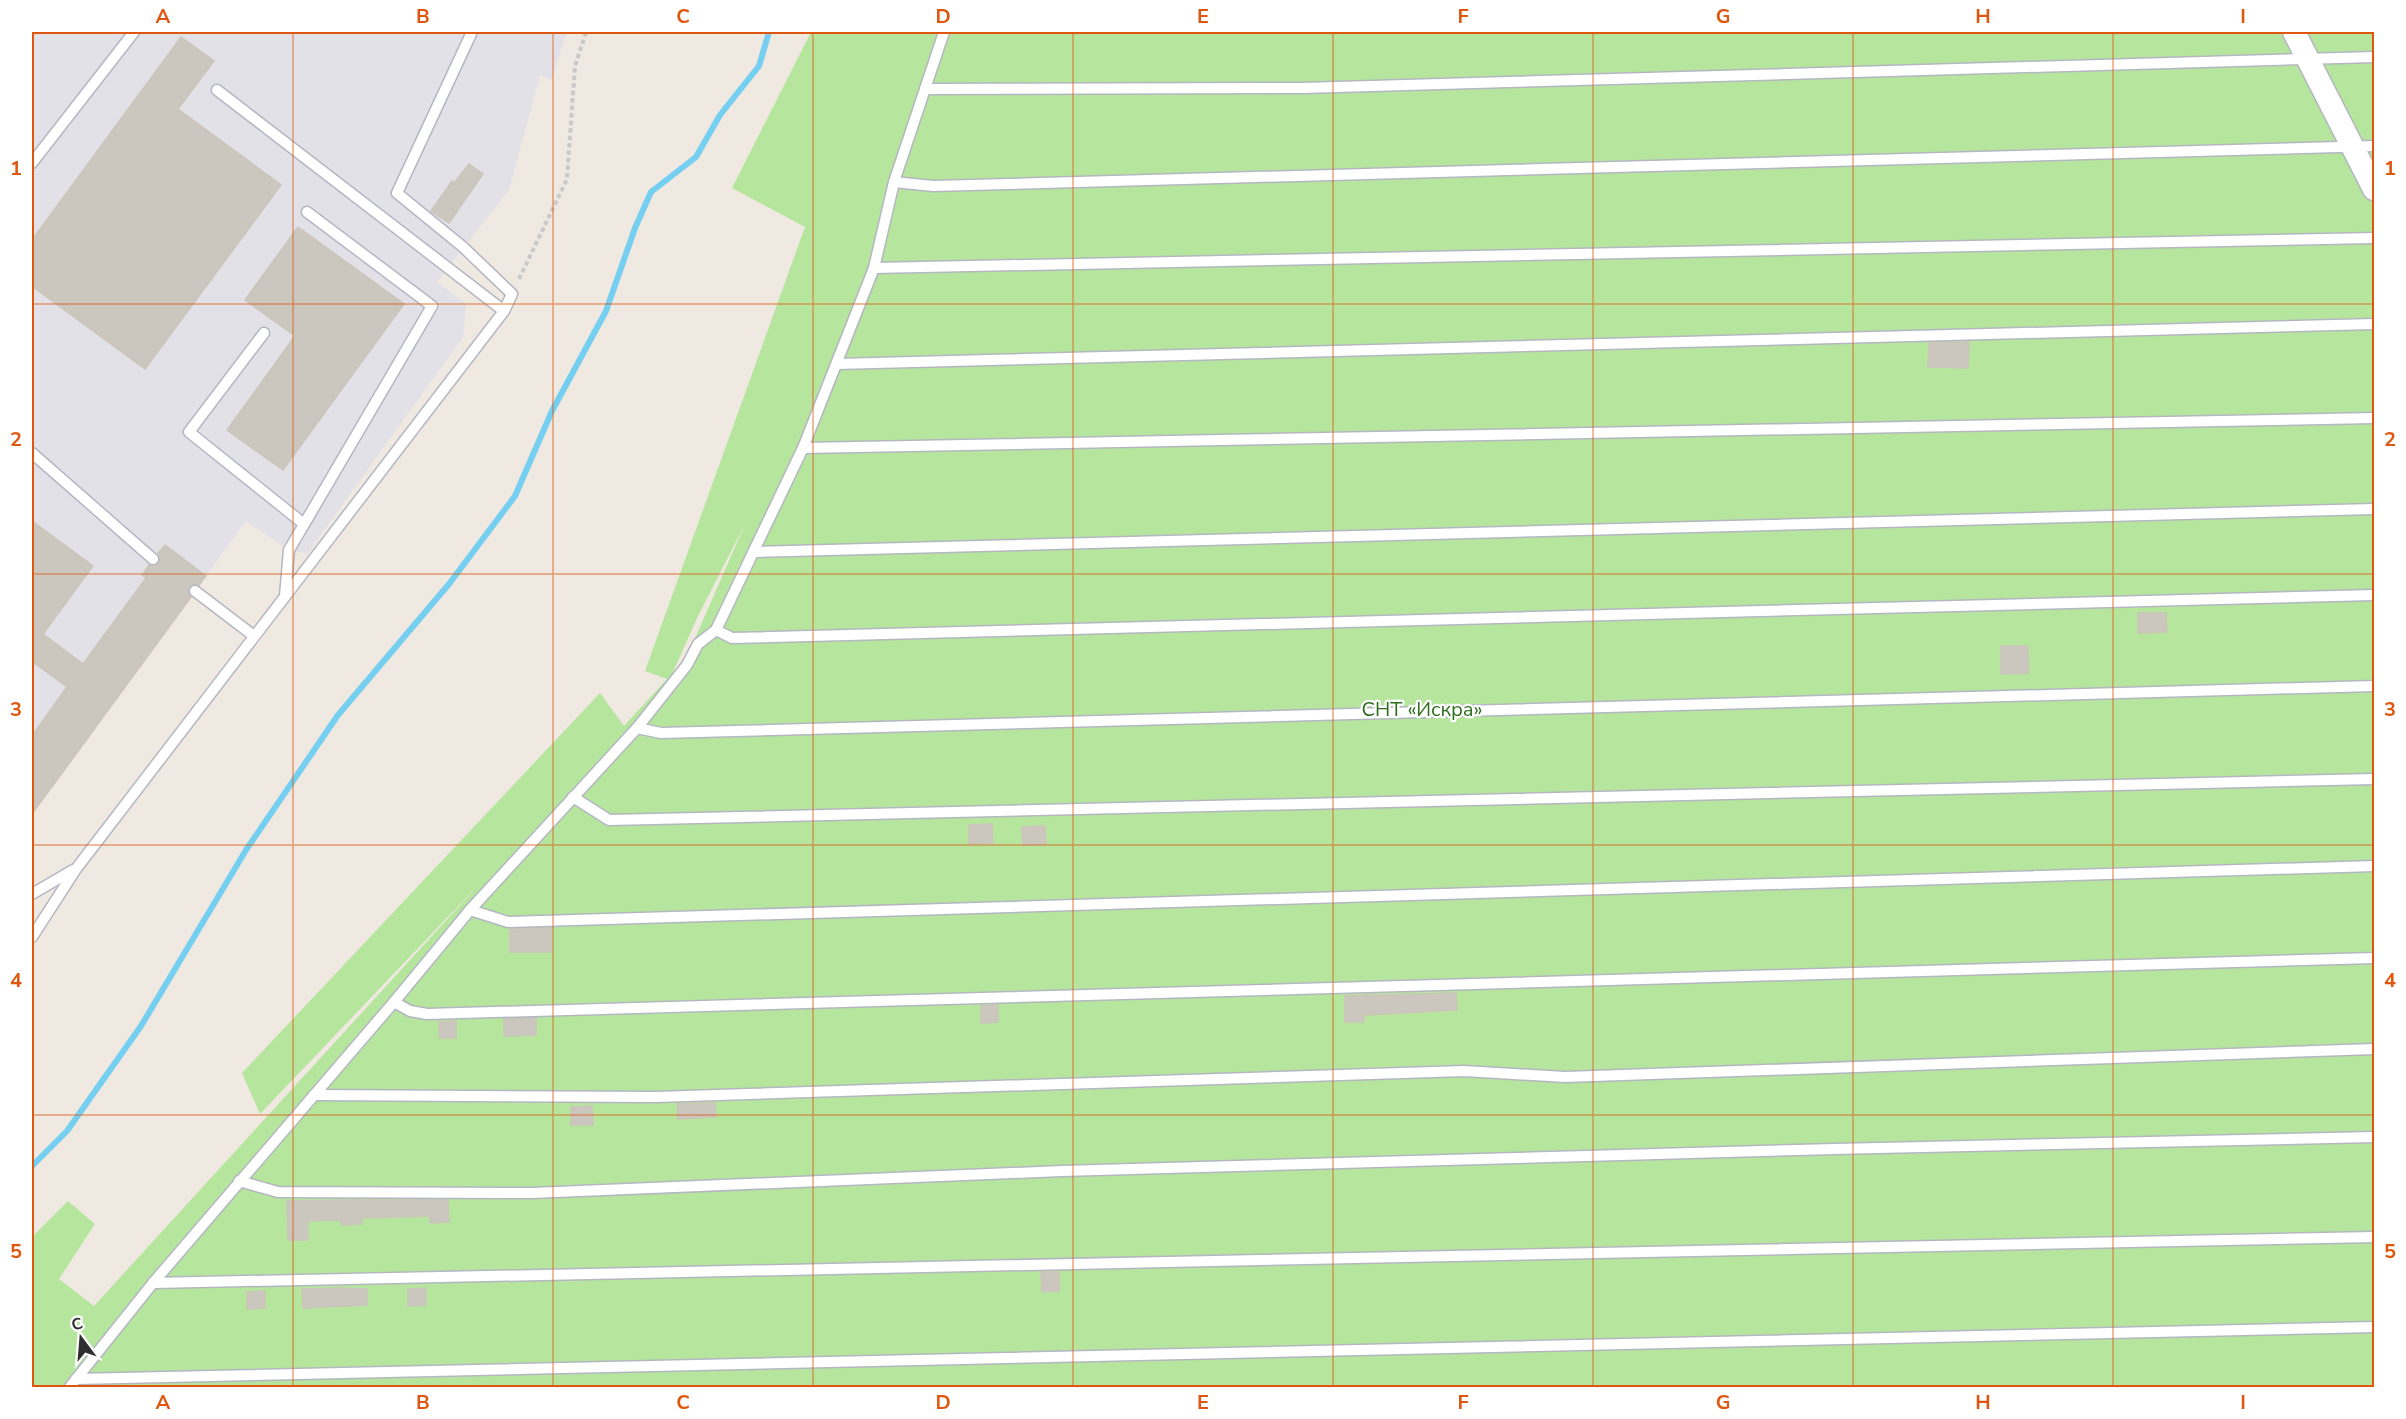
<svg xmlns="http://www.w3.org/2000/svg" width="2406" height="1419" viewBox="0 0 2406 1419" font-family="'Nunito Sans',sans-serif">
<style>
.industrial{fill:#e3e1e8}
.green{fill:#b6e59e;fill-rule:evenodd}
.lines{fill:none;stroke-linecap:round;stroke-linejoin:round}
.stream{stroke:#75cff0;stroke-width:6}
.building{fill:#cbc7bf;stroke:#cbc5ba;stroke-width:1.5}
.service-casing{stroke:#b4b7c1;stroke-width:13}
.minor-casing{stroke:#b4b7c1;stroke-width:25}
.path{stroke:#c9c9c9;stroke-width:4;stroke-dasharray:4.5 3;stroke-linecap:butt}
.service{stroke:#fff;stroke-width:10}
.minor{stroke:#fff;stroke-width:22}
.grid{fill:none;stroke:#df570e;stroke-width:1.5;stroke-opacity:0.55}
.labels{text-anchor:middle;stroke-width:4.5;stroke-linejoin:round;paint-order:stroke}
.park-label{font-size:20px;fill:#2c6e1b;stroke:#fff}
.neatline{fill:none;stroke:#df570e;stroke-width:2}
.grid-label{font-size:20px;text-anchor:middle;font-weight:bold;fill:#df570e}
</style>
<rect width="100%" height="100%" fill="#efe9e1"/>
<polygon class="industrial" points="32,32 567,32 551,80 540,75 509,190 437,282 466,304 463,337 307,554 289,550 246,521 32,814"/>
<path class="green" d="M811 32H2374V1387L32 1388V1237L68 1201 95 1224 59 1279 94 1306 483 880 260 1114 242 1073 600 693 624 726 667 679 645 671 805 227 732 188ZM745 524 686 659 673 672 698 616Z"/>
<g class="lines">
<polyline class="stream" points="32,1166 67,1131 141,1026 246,850 338,715 449,584 515,496 552,411 606,311 635,228 651,192 696,157 720,115 759,66 769,32"/>
</g>
<g class="building">
<polygon points="181,37 214,61 178,109 281,185 145,369 32,286 32,240"/>
<polygon points="469,164 483,174 449,223 431,211 452,181 454,183"/>
<polygon points="298,227 404,304 283,470 227,430 295,336 245,300"/>
<polygon points="1969,342 1968,368 1928,367 1929,343"/>
<polygon points="32,521 93,566 43,634 83,664 146,578 142,575 149,565 155,566 159,563 160,557 158,553 165,545 206,576 199,585 193,584 189,587 188,593 191,597 32,814 32,736 67,687 32,661"/>
<polygon points="2138,613 2166,613 2167,632 2138,633"/>
<polygon points="2001,646 2028,646 2029,673 2001,674"/>
<polygon points="992,824 993,843 969,844 969,825"/>
<polygon points="1045,826 1046,844 1023,845 1022,827"/>
<polygon points="551,928 551,952 510,952 510,929"/>
<polygon points="1456,993 1457,1010 1364,1015 1364,1022 1345,1022 1345,996"/>
<polygon points="998,1005 998,1022 981,1023 981,1006"/>
<polygon points="536,1018 536,1035 504,1036 504,1019"/>
<polygon points="456,1021 456,1038 439,1038 439,1022"/>
<polygon points="715,1103 716,1117 678,1119 677,1104"/>
<polygon points="592,1106 593,1125 571,1125 571,1107"/>
<polygon points="347,1200 448,1200 449,1222 430,1223 430,1216 361,1218 362,1224 341,1225 341,1220 308,1221 308,1240 288,1240 287,1201"/>
<polygon points="1041,1272 1059,1272 1059,1291 1042,1292"/>
<polygon points="340,1288 367,1289 367,1305 303,1308 302,1289"/>
<polygon points="426,1288 426,1305 408,1306 408,1289"/>
<polygon points="265,1291 265,1308 247,1309 247,1292"/>
</g>
<g class="lines">
<defs>
<g id="service">
<polyline points="925,89 1303,88 2374,57"/>
<polyline points="217,90 504,311"/>
<polyline points="32,163 134,32"/>
<polyline points="894,182 933,186 2374,146"/>
<polyline points="874,268 2374,238"/>
<polyline points="264,333 189,432 304,524"/>
<polyline points="837,364 2374,324"/>
<polyline points="803,448 2374,418"/>
<polyline points="32,453 153,559"/>
<polyline points="754,552 2374,509"/>
<polyline points="195,591 254,636"/>
<polyline points="285,596 289,550 432,306 307,212"/>
<polyline points="716,630 732,638 2374,595"/>
<polyline points="637,728 661,733 2374,686"/>
<polyline points="573,797 609,820 2374,779"/>
<polyline points="32,894 73,870"/>
<polyline points="470,910 508,922 2374,866"/>
<polyline points="32,937 76,869 504,311 512,294 463,247 397,193 471,34"/>
<polyline points="394,1002 410,1011 427,1014 2374,958"/>
<polyline points="314,1095 656,1097 1464,1071 1565,1077 2374,1049"/>
<polyline points="239,1181 278,1192 532,1193 1062,1171 1835,1149 2374,1137"/>
<polyline points="153,1283 2374,1237"/>
<polyline points="76,1379 2374,1327"/>
<polyline points="69,1388 153,1283 394,1002 470,910 637,728 687,665 698,644 716,630 803,448 874,268 894,182 944,32"/>
</g>
<polyline id="minor" points="2294,32 2374,189"/>
</defs>
<use href="#service" class="service-casing"/>
<use href="#minor" class="minor-casing"/>
<polyline class="path" points="519,279 567,179 575,66 586,32"/>
<use href="#service" class="service"/>
<use href="#minor" class="minor"/>
</g>
<path class="grid" d="M293 32V1388M553 32V1388M813 32V1388M1073 32V1388M1333 32V1388M1593 32V1388M1853 32V1388M2113 32V1388M32 304H2374M32 574H2374M32 845H2374M32 1115H2374"/>
<g class="labels">
<g class="park-label">
<text x="1422" y="716">СНТ «Искра»</text>
</g>
</g>
<rect width="2406" height="1419" fill="none" stroke="#ffffff" stroke-width="66"/>
<g transform="translate(81 1338) rotate(344)" stroke="#ffffff" stroke-width="4.5" paint-order="stroke">
<path d="M0-4.5L10 22L0 15L-10 22Z" fill="#2e2e2e"/>
<text y="-9" font-size="16" font-weight="bold" text-anchor="middle" fill="#2e2e2e">С</text>
</g>
<rect x="33" y="33" width="2340" height="1353" class="neatline"/>
<g class="grid-label">
<text x="163" y="23">A</text>
<text x="423" y="23">B</text>
<text x="683" y="23">C</text>
<text x="943" y="23">D</text>
<text x="1203" y="23">E</text>
<text x="1463" y="23">F</text>
<text x="1723" y="23">G</text>
<text x="1983" y="23">H</text>
<text x="2243" y="23">I</text>
<text x="16" y="175">1</text>
<text x="2390" y="175">1</text>
<text x="16" y="446">2</text>
<text x="2390" y="446">2</text>
<text x="16" y="716">3</text>
<text x="2390" y="716">3</text>
<text x="16" y="987">4</text>
<text x="2390" y="987">4</text>
<text x="16" y="1258">5</text>
<text x="2390" y="1258">5</text>
<text x="163" y="1409">A</text>
<text x="423" y="1409">B</text>
<text x="683" y="1409">C</text>
<text x="943" y="1409">D</text>
<text x="1203" y="1409">E</text>
<text x="1463" y="1409">F</text>
<text x="1723" y="1409">G</text>
<text x="1983" y="1409">H</text>
<text x="2243" y="1409">I</text>
</g>
</svg>
